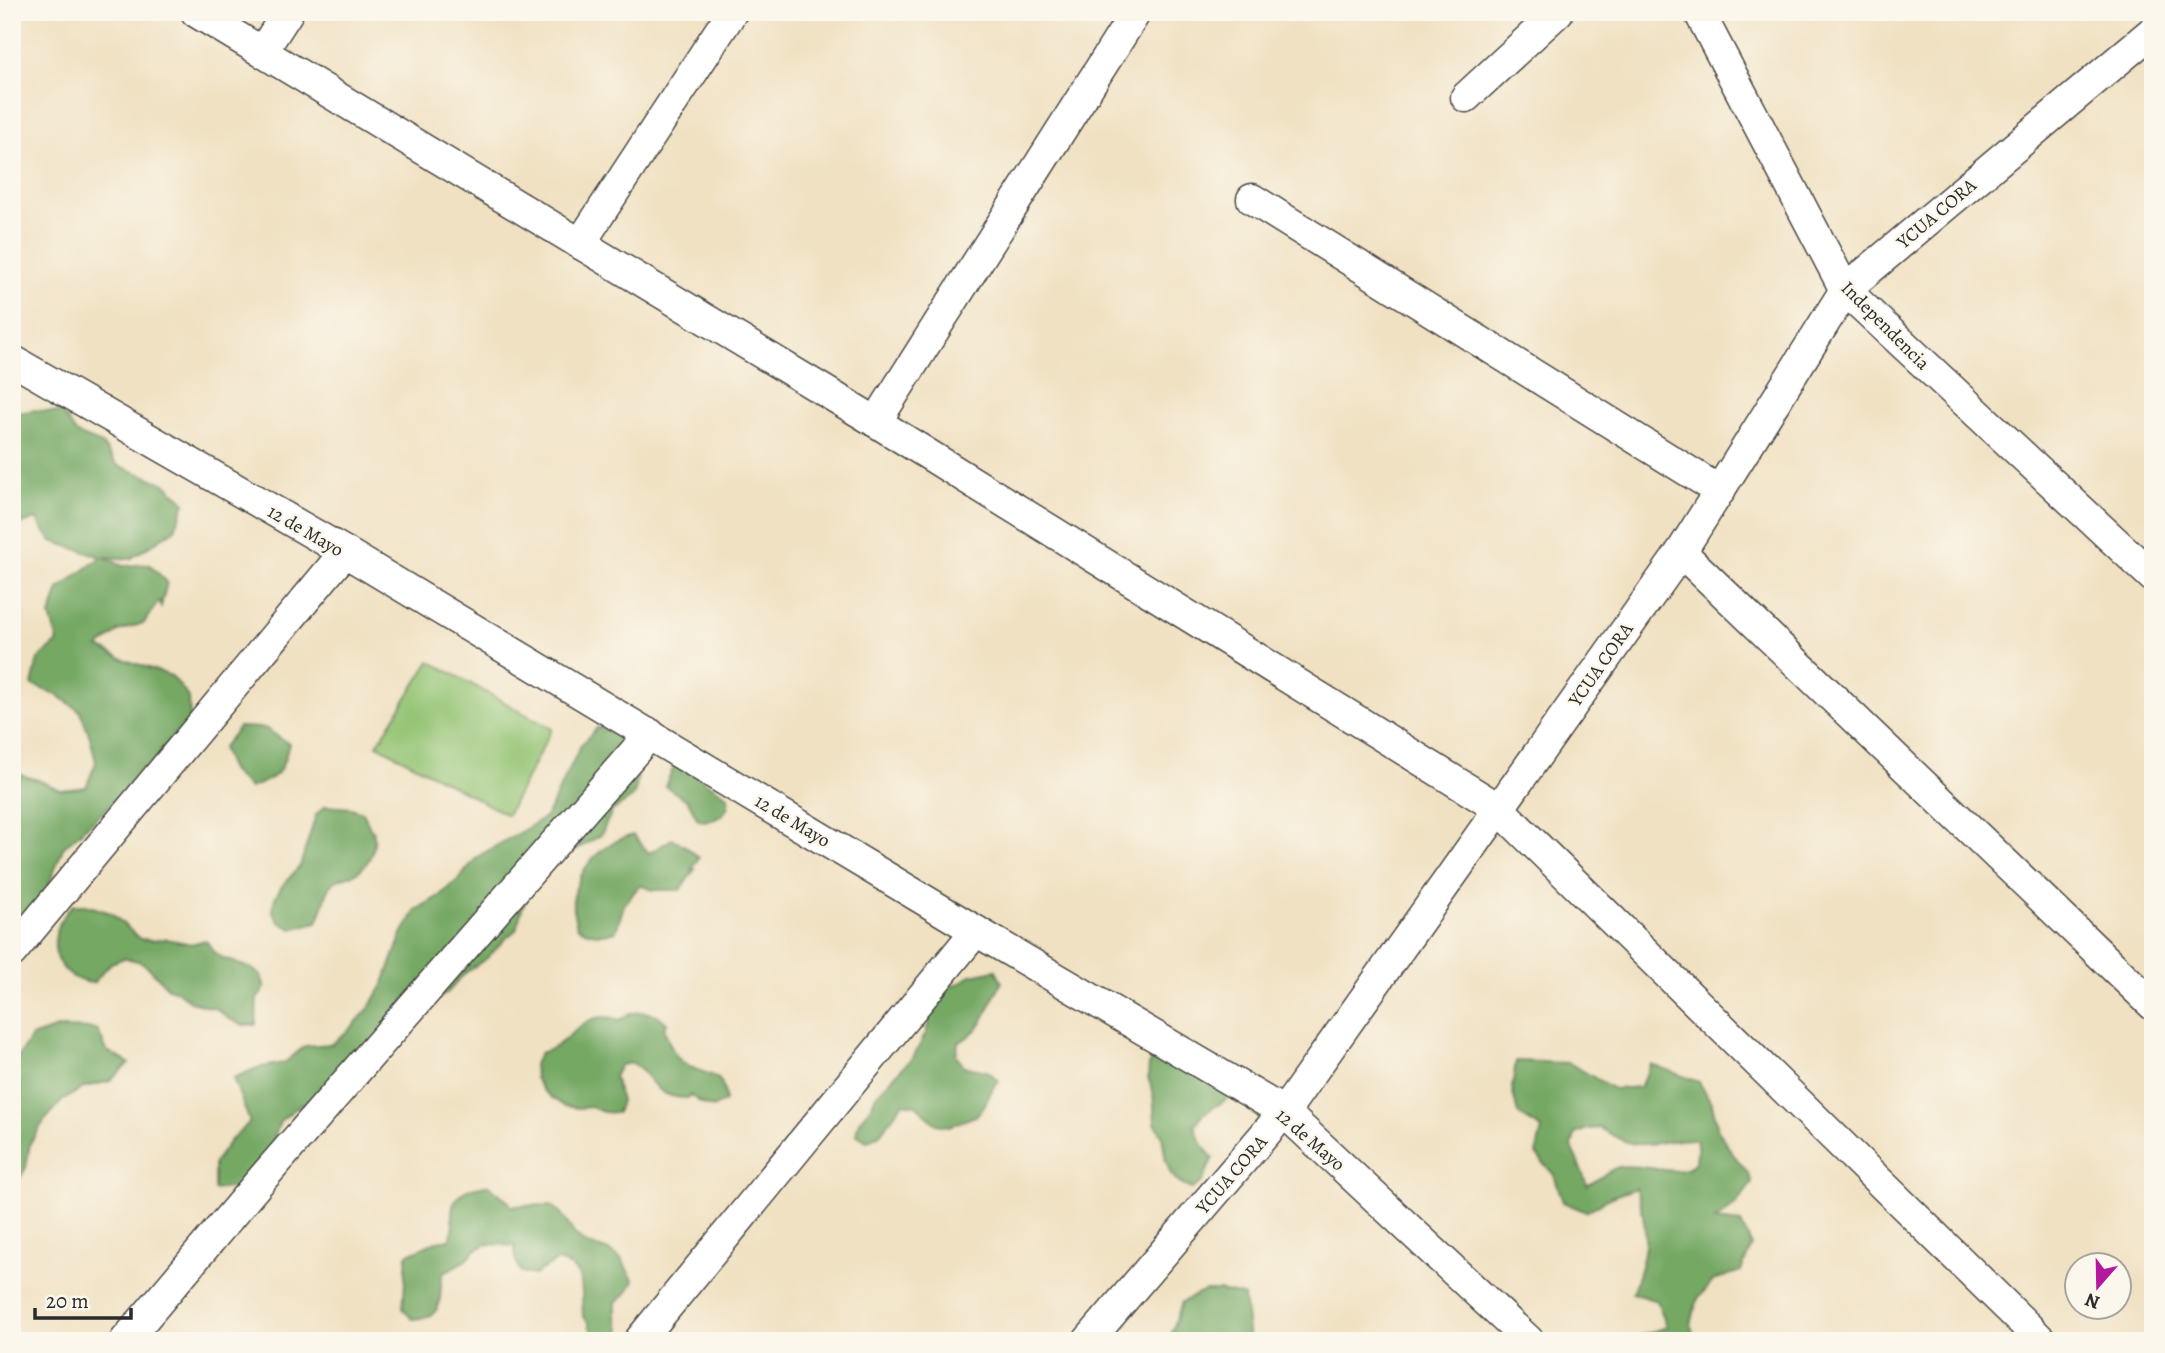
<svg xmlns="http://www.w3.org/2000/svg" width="2165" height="1353" viewBox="0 0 2165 1353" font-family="Alegreya,serif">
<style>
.green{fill:#92c271;stroke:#5e764e;stroke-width:2}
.forest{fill:#75a863;stroke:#506a47;stroke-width:2;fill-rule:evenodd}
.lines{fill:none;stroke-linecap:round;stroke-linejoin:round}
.street-casing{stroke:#494642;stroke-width:33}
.street{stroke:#fff;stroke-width:30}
.labels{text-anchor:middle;stroke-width:5;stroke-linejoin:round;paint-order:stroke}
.street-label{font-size:19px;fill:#2b2b2b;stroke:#fbf7ec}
</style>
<rect width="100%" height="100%" fill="#fbf7ec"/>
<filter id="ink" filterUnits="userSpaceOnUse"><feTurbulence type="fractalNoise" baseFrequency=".0143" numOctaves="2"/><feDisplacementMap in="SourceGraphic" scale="14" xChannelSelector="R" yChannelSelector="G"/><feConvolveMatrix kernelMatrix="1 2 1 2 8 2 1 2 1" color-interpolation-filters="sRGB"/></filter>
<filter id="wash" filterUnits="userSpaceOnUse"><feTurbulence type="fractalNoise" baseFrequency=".00686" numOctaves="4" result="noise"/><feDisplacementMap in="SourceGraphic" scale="28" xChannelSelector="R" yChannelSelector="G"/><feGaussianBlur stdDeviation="1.57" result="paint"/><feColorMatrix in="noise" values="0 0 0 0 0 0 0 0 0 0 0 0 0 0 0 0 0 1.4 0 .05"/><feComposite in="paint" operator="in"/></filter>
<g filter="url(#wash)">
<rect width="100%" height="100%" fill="#f0e1c2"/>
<polygon class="green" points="430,661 552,729 507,815 377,745"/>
<g class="forest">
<path d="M35 410 62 413 77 434 102 444 117 465 166 484 185 503 175 529 130 559 104 557 123 566 149 564 167 582 161 607 159 601 144 623 119 631 99 647 120 658 172 676 189 697 190 721C167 741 156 754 146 783L121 795 63 848 44 898 26 919 12 917V777L15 773 38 780 61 790 86 787 96 762 90 737 80 711 57 695 32 685 38 659 58 642 50 616 59 589 101 557 51 541 36 519 12 528V414Z"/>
<path d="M239 727 265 728 289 744C280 776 280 776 249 788L231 771 222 748Z"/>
<polygon points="598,727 624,736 639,758 637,784 633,797 612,811 601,835 555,862 537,882 523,906 516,930 505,939 487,958 465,973 447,993 424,1009 325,1096 300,1105 280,1121 271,1147 240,1187 214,1190 214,1163 230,1141 250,1122 233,1078 257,1068 284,1063 305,1046 332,1044 352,1027 370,1007 384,983 402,934 416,910 439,896 460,878 477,857 546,817 581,745"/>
<path d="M676 763 728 796C731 814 715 823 698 820L688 801 665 786Z"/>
<path d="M325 806 351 808 363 812 373 834V829C377 846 371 863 356 873 348 878 337 877 331 885 326 891 323 911 317 922L292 929 279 922 272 911 275 898 282 886 300 866 316 815Z"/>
<path d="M633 835 649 853 672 839C683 843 691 850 699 858L692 869H695L680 890H653L640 885 624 905 616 931C600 936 592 935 577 927 575 919 572 909 573 900 579 867 601 843 633 835Z"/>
<path d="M73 905H86L111 913 140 939 153 940 166 939 192 944 204 940 207 942 215 953 225 959 250 968 261 975 265 988 257 999 256 1025H243L229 1019 217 1009 191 1002 177 991 168 988 149 968 138 961 124 958 111 963 93 983C49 978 44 933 73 905Z"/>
<path d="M996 970 1002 982C986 1008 988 1027 958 1043L956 1055 964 1066 989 1072 999 1081 995 1084 984 1106 976 1116 949 1126 936 1124 916 1105 903 1103 880 1134 867 1141 856 1134 859 1121 871 1107 876 1095 914 1056 926 1033 932 1007 947 986 961 983 971 975Z"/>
<path d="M644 1012 657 1015 667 1023 664 1029C669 1041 672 1055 684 1063 705 1078 725 1068 725 1101L713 1108 701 1103 690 1095 688 1098C654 1098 655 1080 633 1063L620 1065 614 1077 621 1101 617 1113 603 1112 591 1107 578 1108 564 1106 552 1098 542 1089 535 1078 534 1064 540 1053C573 1045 581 1006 620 1020L631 1013Z"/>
<polygon points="57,1028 97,1029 107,1051 129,1063 110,1081 85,1087 62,1101 45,1120 30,1143 26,1168 12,1191 12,1066 31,1037"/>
<path d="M1157 1052 1228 1087 1226 1100 1203 1114 1195 1125C1198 1139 1203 1148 1213 1158L1202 1182 1192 1189 1180 1184 1171 1174 1166 1161 1162 1135 1155 1123 1153 1091 1148 1078 1149 1064Z"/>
<path d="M1516 1061 1569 1063 1614 1089 1640 1087 1651 1064 1699 1082 1712 1104 1718 1130 1732 1153 1749 1174 1752 1183 1735 1205 1715 1220 1741 1223 1752 1246 1741 1271 1714 1280 1697 1300 1691 1325 1695 1341H1634L1642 1335 1667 1327 1657 1301 1632 1293C1648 1251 1650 1232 1636 1188L1611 1197 1586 1212 1563 1202 1554 1175 1536 1154 1542 1129 1518 1114 1512 1088ZM1600 1128C1611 1134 1623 1143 1635 1144 1656 1146 1676 1138 1696 1139 1707 1193 1647 1160 1619 1167 1606 1170 1600 1180 1587 1185L1572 1147 1575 1134 1587 1129Z"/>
<path d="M489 1185 509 1202 511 1206 551 1205 560 1212 575 1235 585 1243 609 1251 621 1259 634 1281 627 1293 616 1302V1315L623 1341H595L588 1321 583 1317C581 1292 588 1268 557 1261L534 1275 521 1272 515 1259V1246L487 1244 475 1250 466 1260 443 1273C437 1298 448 1317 412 1319L403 1309 407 1255 437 1241 450 1239C456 1225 451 1224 452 1212 454 1192 472 1186 489 1185Z"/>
<polygon points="1205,1291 1220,1291 1244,1296 1249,1341 1169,1341 1182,1302"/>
</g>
</g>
<g filter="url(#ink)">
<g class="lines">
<defs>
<g id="street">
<polyline points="196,12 876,422 1498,808 2042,1341"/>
<polyline points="1699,12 1845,290 2153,577"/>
<polyline points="262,52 288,12"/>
<polyline points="1466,97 1558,12"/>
<polyline points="1252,199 1720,491"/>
<polyline points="580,244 732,12"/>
<polyline points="12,360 345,552 976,931 1284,1112 1529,1341"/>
<polyline points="876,422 1136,12"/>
<polyline points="1681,552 2153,1005"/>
<polyline points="12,952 345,552"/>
<polyline points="125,1341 261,1180 650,734"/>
<polyline points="639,1341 976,931"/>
<polyline points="1088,1341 1284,1112 1681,552 1845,290 2153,31"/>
</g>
</defs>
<use href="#street" class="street-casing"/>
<use href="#street" class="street"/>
</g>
</g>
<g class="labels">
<g class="street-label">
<text transform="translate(1936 213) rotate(-40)" y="7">YCUA CORA</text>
<text transform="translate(1886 325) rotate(45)" y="7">Independencia</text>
<text transform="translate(306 530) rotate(30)" y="7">12 de Mayo</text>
<text transform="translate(1600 664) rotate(-55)" y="7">YCUA CORA</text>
<text transform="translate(793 820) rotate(31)" y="7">12 de Mayo</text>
<text transform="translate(1311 1139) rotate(41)" y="7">12 de Mayo</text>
<text transform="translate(1231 1174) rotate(-49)" y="7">YCUA CORA</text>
</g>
</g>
<rect width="2165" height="1353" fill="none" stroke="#fbf7ec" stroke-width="42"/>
<g transform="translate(2098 1286) rotate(200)"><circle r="33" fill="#fbf7ec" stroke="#a8a59f" stroke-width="2"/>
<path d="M0-5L12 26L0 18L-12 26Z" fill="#b5179e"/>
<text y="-10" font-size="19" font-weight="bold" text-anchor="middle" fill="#2b2b2b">N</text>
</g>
<path d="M35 1308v10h96v-10" fill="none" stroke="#2b2b2b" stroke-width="3.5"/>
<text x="46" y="1308" font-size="21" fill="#2b2b2b" stroke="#fbf7ec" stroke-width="5" paint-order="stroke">20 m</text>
</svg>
